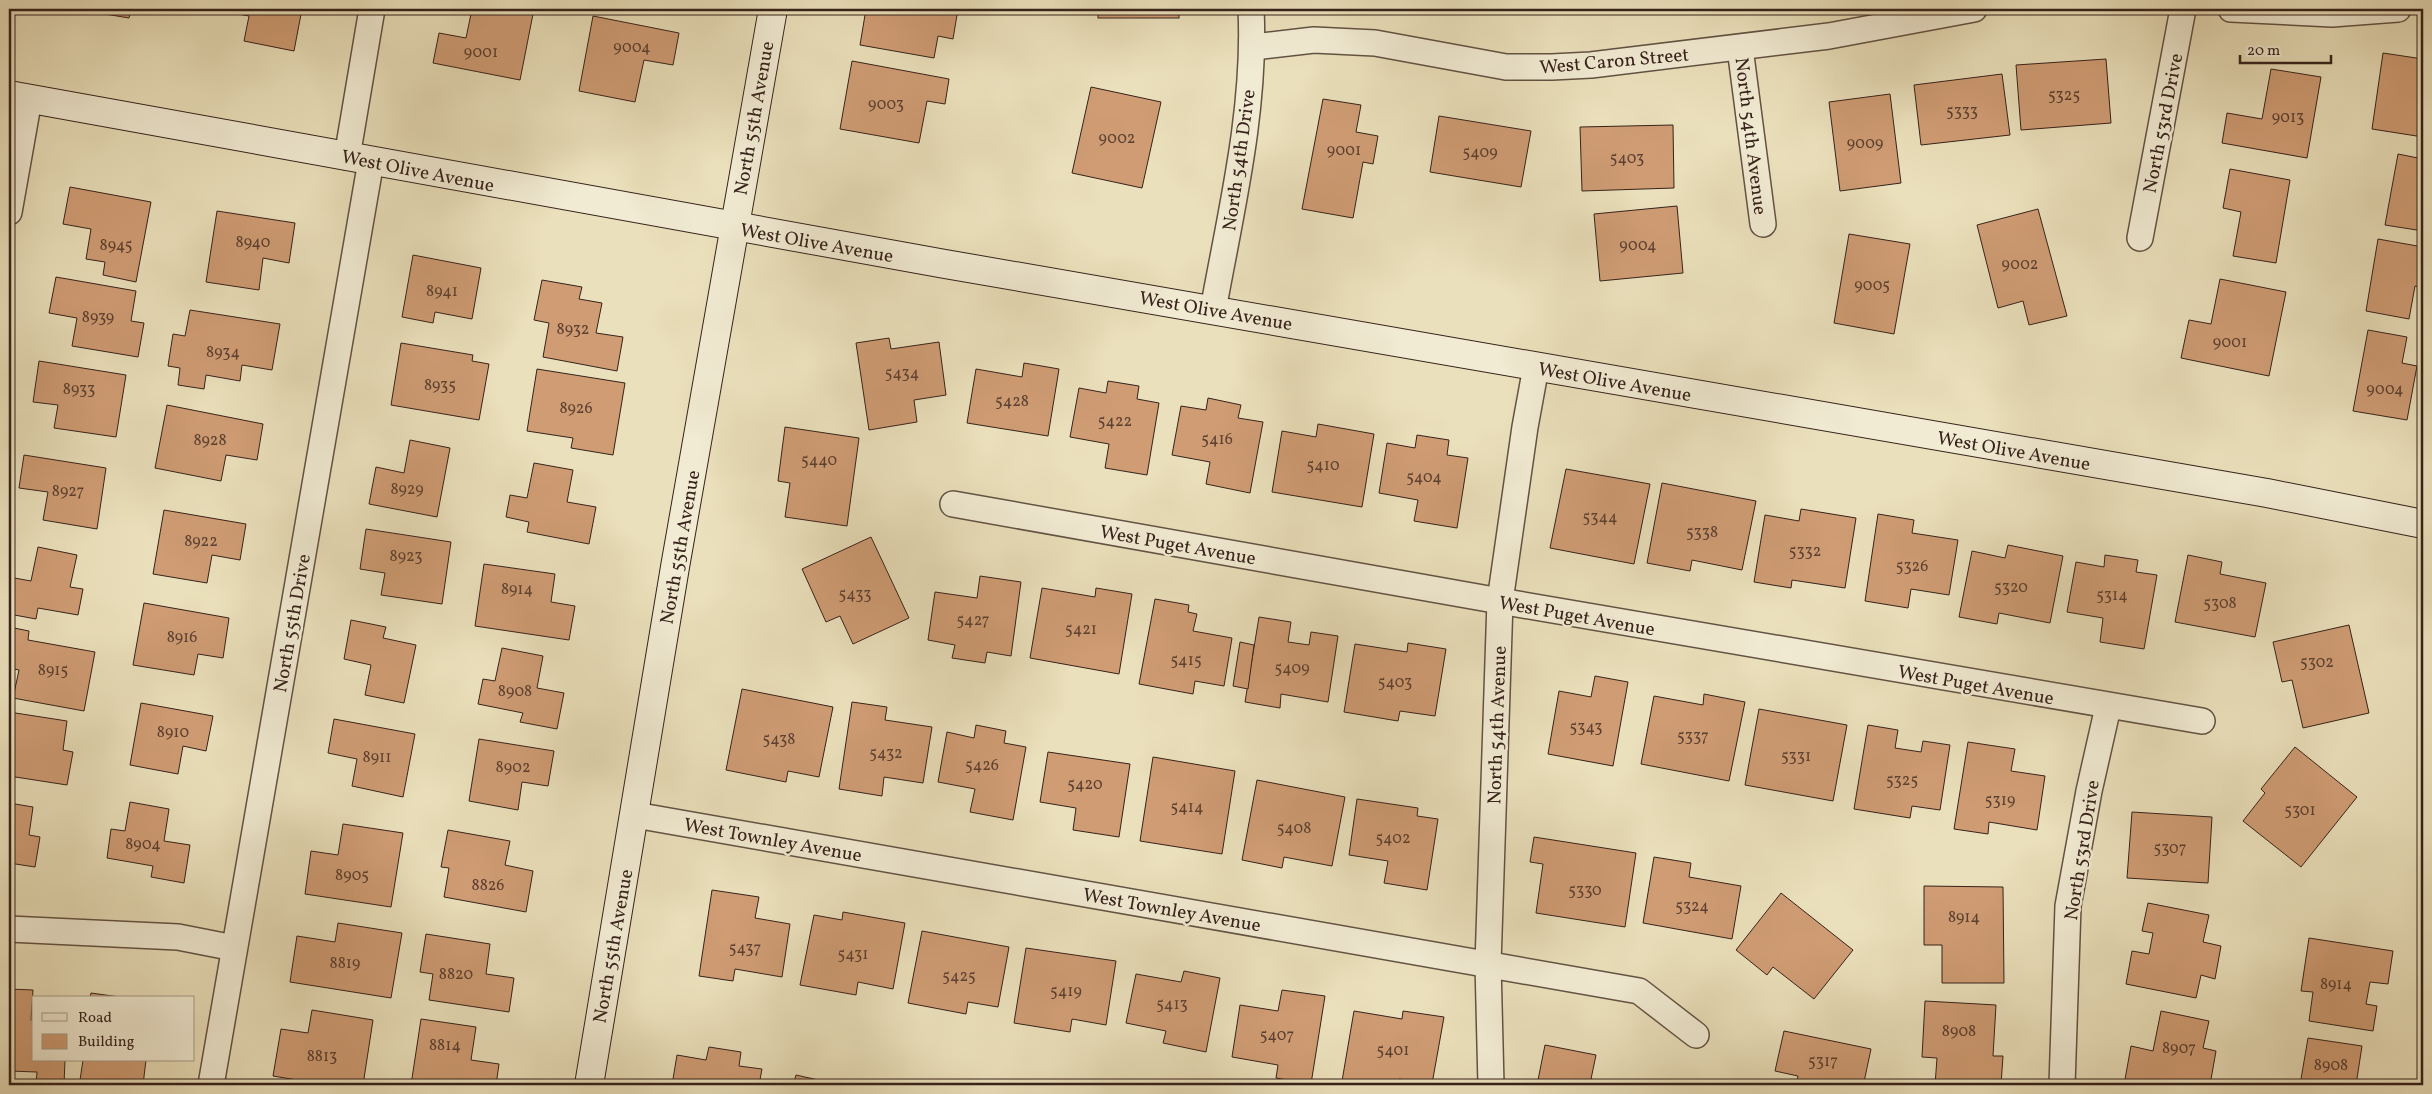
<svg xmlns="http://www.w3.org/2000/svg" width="2432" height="1094" viewBox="0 0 2432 1094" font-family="Vollkorn,serif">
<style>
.building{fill:#cf9c74;stroke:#36221b}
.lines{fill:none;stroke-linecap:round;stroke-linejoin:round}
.street-casing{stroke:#635243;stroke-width:28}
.secondary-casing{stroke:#36221b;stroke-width:30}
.street{stroke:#f1ebd3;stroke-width:25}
.secondary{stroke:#f1ebd3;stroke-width:28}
.labels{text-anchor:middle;stroke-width:5;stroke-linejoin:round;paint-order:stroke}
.number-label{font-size:16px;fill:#5c4031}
.street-label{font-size:19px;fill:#36221b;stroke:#f1ebd3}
</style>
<rect width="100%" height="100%" fill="#eae0bb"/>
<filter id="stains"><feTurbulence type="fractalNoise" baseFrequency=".004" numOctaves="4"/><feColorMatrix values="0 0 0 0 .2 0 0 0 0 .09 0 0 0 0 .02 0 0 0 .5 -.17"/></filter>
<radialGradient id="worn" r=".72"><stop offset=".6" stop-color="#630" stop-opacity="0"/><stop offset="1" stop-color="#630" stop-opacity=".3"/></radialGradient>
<g class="building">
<polygon points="75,9 131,9 129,18"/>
<polygon points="223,9 302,9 294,51 244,41 249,16 222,11"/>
<polygon points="472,9 534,9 520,80 433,63 439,33 466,38"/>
<polygon points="866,9 958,9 953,39 938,36 934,58 860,45"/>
<rect x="1098" y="9" width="81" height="9"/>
<polygon points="593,16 679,33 673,65 644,60 635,102 579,91"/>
<polygon points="2383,53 2423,59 2423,137 2372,129"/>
<polygon points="2106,59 2111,123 2021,130 2016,65"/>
<polygon points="852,61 949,79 945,104 927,101 919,143 840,129"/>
<polygon points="2271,69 2321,77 2307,158 2222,143 2227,113 2262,119"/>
<polygon points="2002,74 2010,135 1921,145 1914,85"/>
<polygon points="1091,87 1161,102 1142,188 1072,173"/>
<polygon points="1890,94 1901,183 1840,191 1829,102"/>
<polygon points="1323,99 1361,105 1356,132 1378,136 1373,164 1363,162 1353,218 1302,209"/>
<polygon points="1439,116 1531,131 1521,187 1430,172"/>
<polygon points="1673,125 1674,188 1582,191 1580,127"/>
<polygon points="2398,154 2423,159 2423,231 2385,225"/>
<polygon points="2230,169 2290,180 2276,263 2233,256 2241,212 2223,208"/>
<polygon points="70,187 151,202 136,282 103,275 105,262 86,259 91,229 63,224"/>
<polygon points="1677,206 1683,273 1600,281 1594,214"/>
<polygon points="2038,209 2067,316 2029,325 2023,301 1998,308 1977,225"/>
<polygon points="217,211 295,223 289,263 263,258 259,290 206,282"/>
<polygon points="1849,234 1910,244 1894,334 1834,323"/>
<polygon points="2378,239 2423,247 2423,288 2415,286 2409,319 2366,311"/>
<polygon points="413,255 481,268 472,319 435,312 433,323 402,317"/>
<polygon points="56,277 136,291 131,321 144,323 138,357 72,346 77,318 49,313"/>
<polygon points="2220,279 2286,292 2269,376 2181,358 2189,320 2211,324"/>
<polygon points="542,280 582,287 579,299 602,303 596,333 623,337 617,371 543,357 549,323 534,320"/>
<polygon points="190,310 280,324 272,370 242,365 240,381 206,375 204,389 178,385 180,368 168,366 173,334 185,336"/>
<polygon points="2368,330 2407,337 2402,363 2417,366 2407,420 2353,411"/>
<polygon points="889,338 891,349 939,342 946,395 914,400 917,422 869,430 856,343"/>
<polygon points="401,343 473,355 472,361 489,364 479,420 391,405"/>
<polygon points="39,361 126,375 116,437 54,428 58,405 33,402"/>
<polygon points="1024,363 1059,369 1048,436 967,423 976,369 1022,377"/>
<polygon points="537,369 625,383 613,455 571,448 573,438 527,431"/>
<polygon points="1108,381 1139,386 1137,399 1159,403 1147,475 1105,468 1109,444 1070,437 1079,388 1106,393"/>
<polygon points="1208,398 1241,405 1238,418 1263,422 1250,493 1206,484 1210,462 1172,455 1181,406 1206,410"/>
<polygon points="167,405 263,424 257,460 226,455 221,481 155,468"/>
<polygon points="1318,424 1374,434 1362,507 1272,492 1282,431 1316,437"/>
<polygon points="785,427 859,438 847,526 785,517 790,483 778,481"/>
<polygon points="1417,435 1449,440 1447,455 1468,458 1457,528 1414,521 1418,500 1379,493 1387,443 1415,448"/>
<polygon points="410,440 450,448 437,517 369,504 376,467 404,473"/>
<polygon points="24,455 106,468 97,529 43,520 48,492 19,488"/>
<polygon points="534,463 573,470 567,502 596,507 589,544 527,532 529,522 506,517 510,495 527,498"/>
<polygon points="1566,469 1650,484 1634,564 1550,548"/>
<polygon points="1662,483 1756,501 1742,570 1692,560 1690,571 1647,563"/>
<polygon points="1801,509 1856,518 1845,588 1792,580 1791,588 1754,582 1765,515 1799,521"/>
<polygon points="164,510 246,524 240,560 212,555 207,583 153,574"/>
<polygon points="1878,514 1914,520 1912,533 1958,540 1949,595 1911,589 1908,608 1865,601"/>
<polygon points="366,529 451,542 442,604 381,595 385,573 360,569"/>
<polygon points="871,537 909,618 853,644 840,616 826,622 802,569"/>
<polygon points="2008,545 2063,556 2050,623 1999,613 1997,624 1959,617 1972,551 2005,558"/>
<polygon points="38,547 77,555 70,587 83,589 78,615 38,608 36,619 9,614 9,577 31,581"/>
<polygon points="2105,555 2138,560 2136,572 2157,575 2144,649 2100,642 2103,618 2067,612 2076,562 2104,567"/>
<polygon points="2188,555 2222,562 2220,574 2266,583 2255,637 2175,622"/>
<polygon points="484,564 555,574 551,602 575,606 569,640 475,626"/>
<polygon points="980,576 1021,582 1011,656 987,652 985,663 952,658 955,645 928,640 935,592 977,598"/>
<polygon points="1042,588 1095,597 1096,588 1132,594 1119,674 1030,658"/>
<polygon points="1155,599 1189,605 1188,612 1197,614 1193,631 1232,638 1224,686 1195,681 1193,694 1139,684"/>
<polygon points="144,603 229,618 223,658 198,654 194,675 133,665"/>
<polygon points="1259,617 1291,622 1288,642 1309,645 1311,632 1338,636 1328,702 1281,694 1280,708 1245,702"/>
<polygon points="351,620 386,627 383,638 416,645 404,703 365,695 371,665 344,659"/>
<polygon points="2349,625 2369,713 2303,728 2292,680 2282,682 2273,642"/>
<polygon points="9,627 29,631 28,640 95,652 84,711 13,698 19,670 9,668"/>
<polygon points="1240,642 1254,645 1248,689 1233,686"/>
<polygon points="1408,643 1446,649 1435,716 1400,711 1398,721 1344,712 1355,644 1407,652"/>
<polygon points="502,648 543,656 537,688 564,693 557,729 520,722 523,713 478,704 483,679 495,681"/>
<polygon points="1595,676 1628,682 1613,766 1548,754 1559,691 1591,697"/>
<polygon points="742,689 833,707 819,777 788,771 786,782 726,770"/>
<polygon points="1704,694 1745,702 1729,781 1641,764 1654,696 1703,705"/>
<polygon points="852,702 887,707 885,720 932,727 923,783 884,777 882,796 839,789"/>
<polygon points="141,703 213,716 206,751 183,746 178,774 130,765"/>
<polygon points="1759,709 1847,725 1833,801 1745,785"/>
<polygon points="9,712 67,721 63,750 73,752 67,785 9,776"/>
<polygon points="334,719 415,734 403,797 352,786 357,759 328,753"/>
<polygon points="976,725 1006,731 1004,743 1026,747 1013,820 970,812 975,789 938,782 947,732 974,738"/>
<polygon points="1868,725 1898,730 1895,748 1921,752 1923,741 1950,745 1940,810 1912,806 1910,818 1854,809"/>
<polygon points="479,739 554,751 548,786 522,782 518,810 469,801"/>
<polygon points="1968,742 2015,749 2011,771 2045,776 2037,830 1989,822 1988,834 1954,829"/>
<polygon points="2295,747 2357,797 2301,867 2243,821 2265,793 2261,789"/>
<polygon points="1048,752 1130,764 1119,837 1073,830 1076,808 1040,802"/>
<polygon points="1153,757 1235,771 1222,854 1140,841"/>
<polygon points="1257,780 1345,797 1332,866 1284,857 1282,868 1242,860"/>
<polygon points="1357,799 1418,808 1417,816 1438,819 1427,890 1384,883 1388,861 1349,855"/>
<polygon points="130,802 169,809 164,841 190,845 184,883 151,877 153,866 107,858 111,829 125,831"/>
<polygon points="9,803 33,807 29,835 40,837 35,867 9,863"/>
<polygon points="2132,812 2212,817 2208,883 2127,878"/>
<polygon points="343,824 403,833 391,907 305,894 311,851 338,855"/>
<polygon points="448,830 510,841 505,865 533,871 526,912 444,897 449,868 441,867"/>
<polygon points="1534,837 1636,853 1625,927 1536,913 1543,864 1530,862"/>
<polygon points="1654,857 1691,863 1689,877 1741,886 1732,939 1643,923"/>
<polygon points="1924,886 2003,887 2004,983 1942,983 1942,945 1924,945"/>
<polygon points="712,890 759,897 755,918 790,924 782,977 735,969 733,981 699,976"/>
<polygon points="1781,893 1853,950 1814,999 1773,967 1767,975 1736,950"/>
<polygon points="2148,903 2209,915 2203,942 2221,946 2215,979 2201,975 2196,998 2126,984 2132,951 2149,954 2153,933 2142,931"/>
<polygon points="843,912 905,923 893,989 858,982 856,995 800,985 814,915 842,920"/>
<polygon points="338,923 402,933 391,998 290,982 297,936 335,942"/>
<polygon points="922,931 1009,947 998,1007 968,1002 966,1014 908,1003"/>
<polygon points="426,934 490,944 486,974 514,978 509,1012 429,1000 433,974 420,972"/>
<polygon points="2309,938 2393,951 2388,984 2370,982 2366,1004 2377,1006 2373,1031 2309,1021 2313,992 2301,991"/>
<polygon points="1026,948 1116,961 1106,1025 1072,1019 1070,1032 1014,1023"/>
<polygon points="1184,971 1220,978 1206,1052 1163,1043 1166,1031 1126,1023 1136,974 1181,982"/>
<polygon points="9,989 33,990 31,1020 34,1020 34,1060 65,1060 64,1085 36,1084 37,1072 9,1071"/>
<polygon points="1282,990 1325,996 1311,1084 1276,1078 1278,1065 1232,1057 1240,1005 1278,1011"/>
<polygon points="91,993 127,998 90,998"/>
<polygon points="1925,1001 1996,1005 1993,1056 2003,1056 2001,1085 1935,1085 1937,1058 1922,1057"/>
<polygon points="312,1010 373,1020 363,1085 327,1085 273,1076 281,1029 308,1033"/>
<polygon points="1354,1011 1402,1019 1403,1011 1444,1017 1432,1084 1399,1079 1398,1085 1370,1085 1342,1081"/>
<polygon points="2161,1011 2209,1021 2203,1048 2216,1051 2210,1085 2124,1085 2131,1046 2153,1051"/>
<polygon points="421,1019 476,1027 471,1060 499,1064 496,1085 411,1085"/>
<polygon points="1784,1031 1871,1049 1864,1082 1851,1080 1850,1085 1796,1085 1798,1076 1775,1071"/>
<polygon points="2308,1038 2362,1046 2356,1085 2359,1085 2287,1085 2287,1082 2300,1085"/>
<polygon points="1545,1045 1596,1055 1591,1079 1622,1085 1537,1085"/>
<polygon points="709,1047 741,1052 739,1066 762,1069 759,1085 672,1085 677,1055 706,1060"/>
<polygon points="83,1060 146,1060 143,1085 118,1085 80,1080"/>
<polygon points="796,1075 832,1083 831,1085 793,1085"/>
</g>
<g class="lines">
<defs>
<g id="street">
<polyline points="2231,9 2332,14 2398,9"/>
<polyline points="1253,47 1314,40 1375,43 1506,67 1552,67 1591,65 1829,36 1974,9"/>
<polyline points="1740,48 1763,224"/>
<polyline points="347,157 372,9"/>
<polyline points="9,212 29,99"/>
<polyline points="2140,238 2183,9"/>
<path d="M1213 310C1231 211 1256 109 1251 9"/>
<polyline points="953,504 1500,601 2202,721"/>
<polyline points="635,815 1639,991 1696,1035"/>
<polyline points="9,929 178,937 234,948"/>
<polyline points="211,1085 371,161"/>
<polyline points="1491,1085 1488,964 1500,601 1525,427 1536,367"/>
<polyline points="2062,1085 2068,906 2089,791 2108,707"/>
</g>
<g id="secondary">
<polyline points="9,95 945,264 2267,493 2423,524"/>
<polyline points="589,1085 675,567 773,9"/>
</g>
</defs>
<use href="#street" class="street-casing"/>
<use href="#secondary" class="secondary-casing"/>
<use href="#street" class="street"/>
<use href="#secondary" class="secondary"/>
</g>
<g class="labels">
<g class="number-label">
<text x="632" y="52">9004</text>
<text x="481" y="57">9001</text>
<text x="2064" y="100">5325</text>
<text x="886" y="109">9003</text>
<text x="1962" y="116">5333</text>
<text x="2288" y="122">9013</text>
<text x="1117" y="143">9002</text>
<text x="1865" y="148">9009</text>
<text x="1344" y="155">9001</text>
<text x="1480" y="157">5409</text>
<text x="1627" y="163">5403</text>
<text x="253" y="247">8940</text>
<text x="116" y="250">8945</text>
<text x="1638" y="250">9004</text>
<text x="2020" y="269">9002</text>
<text x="1872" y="290">9005</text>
<text x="442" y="296">8941</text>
<text x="98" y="322">8939</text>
<text x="573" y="334">8932</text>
<text x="2230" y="347">9001</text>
<text x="223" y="357">8934</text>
<text x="902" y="378">5434</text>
<text x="440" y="390">8935</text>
<text x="79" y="394">8933</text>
<text x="2385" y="394">9004</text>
<text x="1012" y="406">5428</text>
<text x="576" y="413">8926</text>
<text x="1115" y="426">5422</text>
<text x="1217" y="444">5416</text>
<text x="210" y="445">8928</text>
<text x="819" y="465">5440</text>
<text x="1323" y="470">5410</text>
<text x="1424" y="482">5404</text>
<text x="407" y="494">8929</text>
<text x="68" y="496">8927</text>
<text x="1600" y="522">5344</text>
<text x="1702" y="537">5338</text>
<text x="201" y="546">8922</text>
<text x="1805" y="556">5332</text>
<text x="406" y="561">8923</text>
<text x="1912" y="571">5326</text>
<text x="2011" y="592">5320</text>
<text x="517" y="594">8914</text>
<text x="855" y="599">5433</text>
<text x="2112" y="600">5314</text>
<text x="2220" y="608">5308</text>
<text x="973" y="625">5427</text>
<text x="1081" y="634">5421</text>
<text x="182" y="642">8916</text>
<text x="1186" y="665">5415</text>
<text x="2317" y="667">5302</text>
<text x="1292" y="673">5409</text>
<text x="53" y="675">8915</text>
<text x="1395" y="687">5403</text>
<text x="515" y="696">8908</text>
<text x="1586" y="732">5343</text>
<text x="173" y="737">8910</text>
<text x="1693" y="741">5337</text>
<text x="779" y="744">5438</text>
<text x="886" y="758">5432</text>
<text x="1796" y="761">5331</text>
<text x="377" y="762">8911</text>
<text x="982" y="770">5426</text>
<text x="513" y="772">8902</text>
<text x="1902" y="785">5325</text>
<text x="1085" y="789">5420</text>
<text x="2000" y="805">5319</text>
<text x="1187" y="812">5414</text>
<text x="2300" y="815">5301</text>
<text x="1294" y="833">5408</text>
<text x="1393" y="843">5402</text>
<text x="143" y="849">8904</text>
<text x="2170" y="853">5307</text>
<text x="352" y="880">8905</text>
<text x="488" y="890">8826</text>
<text x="1585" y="895">5330</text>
<text x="1692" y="911">5324</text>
<text x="1964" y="922">8914</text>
<text x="745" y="953">5437</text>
<text x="853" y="959">5431</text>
<text x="345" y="968">8819</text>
<text x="456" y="979">8820</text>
<text x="959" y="981">5425</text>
<text x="2336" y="989">8914</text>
<text x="1066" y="996">5419</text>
<text x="1172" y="1009">5413</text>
<text x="1959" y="1036">8908</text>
<text x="1277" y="1040">5407</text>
<text x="445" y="1050">8814</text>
<text x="2179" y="1053">8907</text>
<text x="1393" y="1055">5401</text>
<text x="322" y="1061">8813</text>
<text x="1823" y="1066">5317</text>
<text x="2331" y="1070">8908</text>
</g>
<g class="street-label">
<text transform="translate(1614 60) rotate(-5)" y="7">West Caron Street</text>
<text transform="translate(753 118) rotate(-80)" y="7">North 55th Avenue</text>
<text transform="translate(2162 123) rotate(-79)" y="7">North 53rd Drive</text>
<text transform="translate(1752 136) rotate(83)" y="7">North 54th Avenue</text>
<text transform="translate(1238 160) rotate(-82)" y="7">North 54th Drive</text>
<text transform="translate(418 170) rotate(11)" y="7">West Olive Avenue</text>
<text transform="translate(817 242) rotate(10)" y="7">West Olive Avenue</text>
<text transform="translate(1216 310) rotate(10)" y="7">West Olive Avenue</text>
<text transform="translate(1615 381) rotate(10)" y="7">West Olive Avenue</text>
<text transform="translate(2014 450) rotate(10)" y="7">West Olive Avenue</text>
<text transform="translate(1178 544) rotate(10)" y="7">West Puget Avenue</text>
<text transform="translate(679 547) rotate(-80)" y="7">North 55th Avenue</text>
<text transform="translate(1577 615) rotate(10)" y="7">West Puget Avenue</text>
<text transform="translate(291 623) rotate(-80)" y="7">North 55th Drive</text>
<text transform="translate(1976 684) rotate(10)" y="7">West Puget Avenue</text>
<text transform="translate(1496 725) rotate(-88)" y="7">North 54th Avenue</text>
<text transform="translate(773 839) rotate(10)" y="7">West Townley Avenue</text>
<text transform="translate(2081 850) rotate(-81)" y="7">North 53rd Drive</text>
<text transform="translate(1172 909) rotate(10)" y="7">West Townley Avenue</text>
<text transform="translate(612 946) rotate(-80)" y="7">North 55th Avenue</text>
</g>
</g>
<rect width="2432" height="1094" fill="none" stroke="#eae0bb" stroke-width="30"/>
<rect x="10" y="10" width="2412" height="1074" fill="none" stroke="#36221b" stroke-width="2.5"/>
<rect x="15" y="15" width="2402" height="1064" fill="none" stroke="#36221b"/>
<rect x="32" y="996" width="162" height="65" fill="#f1ebd3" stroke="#a69b89"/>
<rect x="42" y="1013" width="25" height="8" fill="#f1ebd3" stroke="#a69b89"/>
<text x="78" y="1022" font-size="15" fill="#36221b">Road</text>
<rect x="42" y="1034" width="25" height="15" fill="#cf9c74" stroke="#a69b89"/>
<text x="78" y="1046" font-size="15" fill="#36221b">Building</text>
<path d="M2240 55v8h91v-8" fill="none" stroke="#36221b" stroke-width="2.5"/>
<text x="2247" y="55" font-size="15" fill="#36221b" stroke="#f1ebd3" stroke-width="4" paint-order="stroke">20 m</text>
<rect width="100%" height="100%" filter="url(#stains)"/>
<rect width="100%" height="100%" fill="url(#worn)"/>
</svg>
